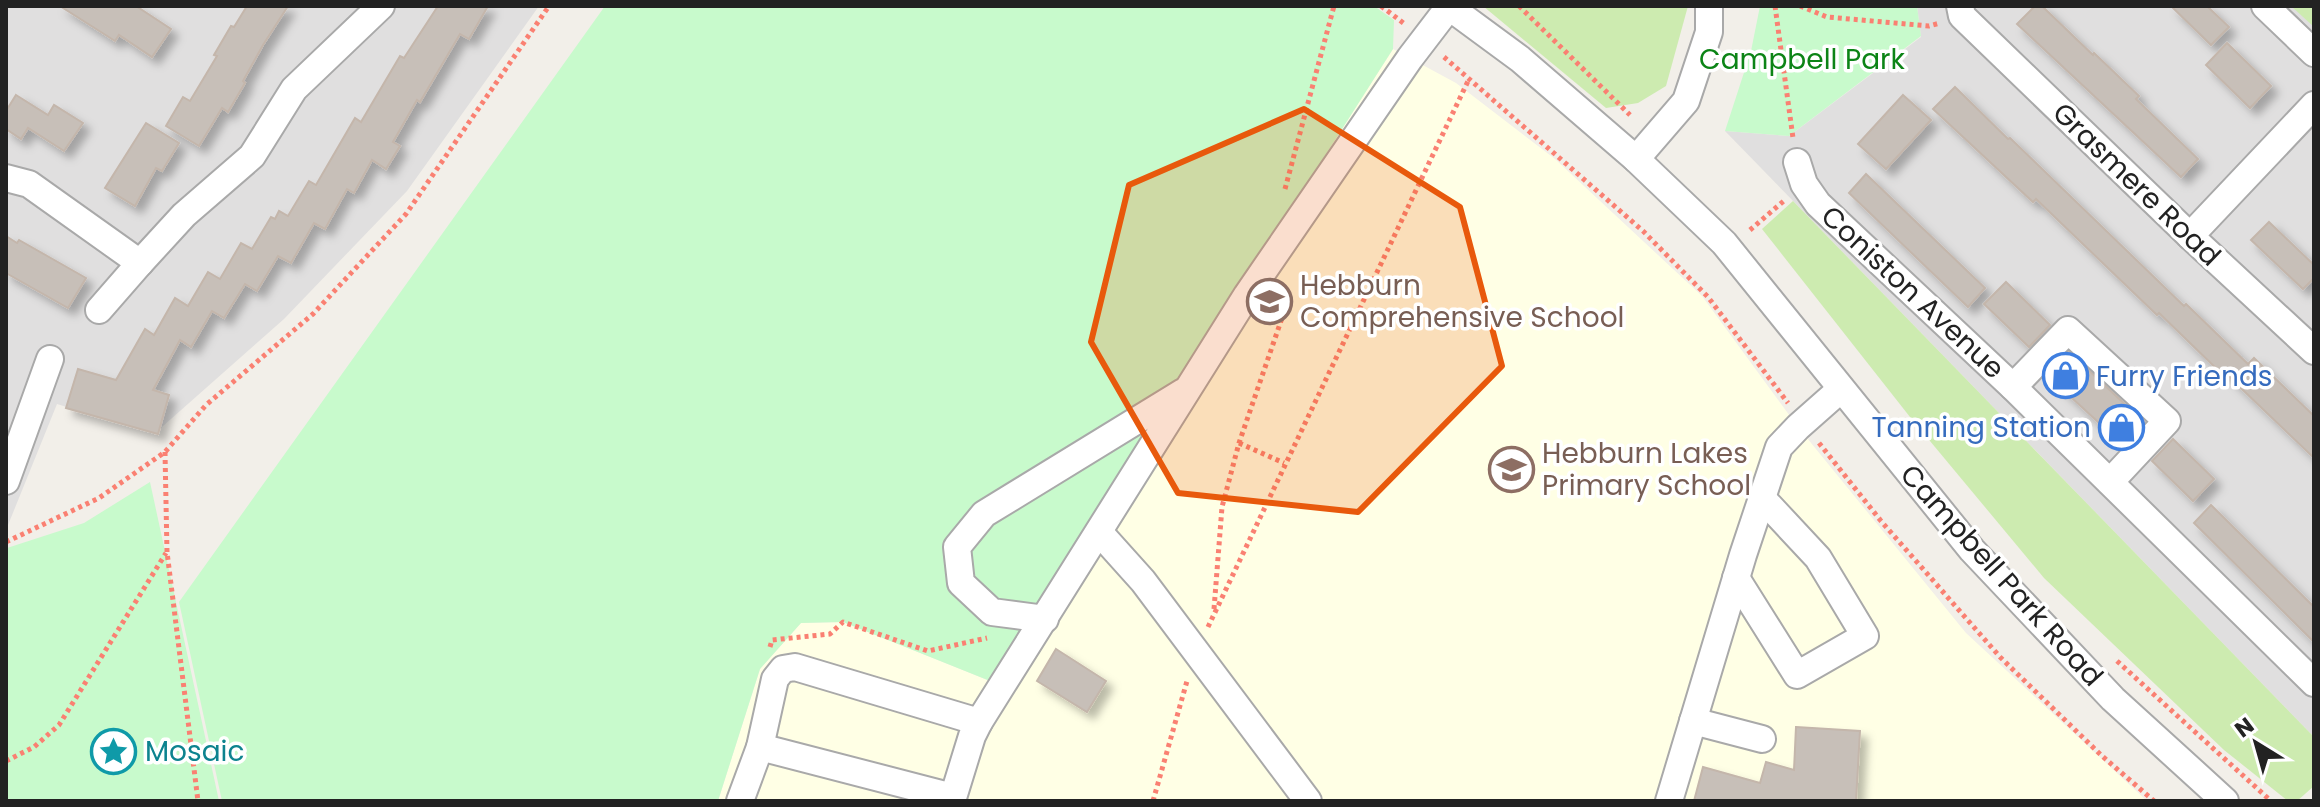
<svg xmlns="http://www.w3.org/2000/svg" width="2320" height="807" viewBox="0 0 2320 807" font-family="Poppins,sans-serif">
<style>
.residential{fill:#e0dfdf}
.education{fill:#ffffe5}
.grass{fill:#cdebb0}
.park{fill:#c8facc}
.building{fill:#c7bfb8;stroke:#c4b6ab;stroke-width:2;filter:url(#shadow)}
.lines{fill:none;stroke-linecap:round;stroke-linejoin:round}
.minor-casing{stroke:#a9a9a9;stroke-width:30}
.path{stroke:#fa8072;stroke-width:5;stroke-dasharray:4 4;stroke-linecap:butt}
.minor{stroke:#fff;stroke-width:26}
.marked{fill:#e8590c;fill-opacity:0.2;stroke:#e8590c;stroke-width:6;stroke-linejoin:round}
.labels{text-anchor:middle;stroke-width:7;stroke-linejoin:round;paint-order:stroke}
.park-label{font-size:28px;fill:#0c8416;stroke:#fff}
.street-label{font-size:28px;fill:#222;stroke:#fff}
.education-label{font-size:28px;fill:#785e54;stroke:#fff;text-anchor:start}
.shop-label{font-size:28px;fill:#366cbe;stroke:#fff;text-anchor:start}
.culture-label{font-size:28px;fill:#0d838f;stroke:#fff;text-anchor:start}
</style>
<defs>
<filter id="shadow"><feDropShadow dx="7" dy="7" stdDeviation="4" flood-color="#0004"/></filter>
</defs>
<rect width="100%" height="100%" fill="#f2efe9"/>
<g class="residential">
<polygon points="6,6 539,6 407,191 284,319 154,434 57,404 6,530"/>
<polygon points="1917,6 2314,6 2314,737 1725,131 1789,136 1921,37"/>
</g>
<polygon class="education" points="1393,49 1456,83 1555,159 1702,296 1798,427 1966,633 2147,801 718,801 760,669 801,623 843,622 990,681"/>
<g class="grass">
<polygon points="1483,6 1688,6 1666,86 1638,103 1606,108"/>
<polygon points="2291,6 2314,6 2314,27"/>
<polygon points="1793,201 2314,737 2314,786 2297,801 2288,801 2224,750 2044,578 1910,417 1762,229"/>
</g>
<g class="park">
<polygon points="605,6 1374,6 1394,20 1393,49 990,681 843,622 801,623 760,669 718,801 222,801 179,602"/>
<polygon points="1760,6 1917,6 1921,36 1789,136 1725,131 1751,51"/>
<polygon points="150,482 219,801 6,801 7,548 84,523"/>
</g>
<g class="building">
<polygon points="60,6 136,6 171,29 152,57 119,35 115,41"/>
<polygon points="247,6 288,6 263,45 243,81 245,83 228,112 222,108 199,146 166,126 183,97 190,101 217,56 214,55 231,26 234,27"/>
<polygon points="438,6 488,6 469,39 460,34 420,102 417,100 393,142 400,146 386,169 372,160 354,193 347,189 325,229 314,223 291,263 278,256 257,291 245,284 224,318 212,311 191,347 180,340 153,390 169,395 158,434 66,408 78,369 116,380 145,329 154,335 175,298 188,306 208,272 220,279 241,243 252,249 271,217 275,219 279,211 288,216 309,181 316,185 355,118 361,122 400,56 404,58"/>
<polygon points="2035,6 2042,6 2093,55 2094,53 2139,96 2136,99 2198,159 2181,177 2017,24"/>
<polygon points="2171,6 2207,6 2229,27 2211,45"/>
<polygon points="2227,43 2271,86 2250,108 2206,65"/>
<polygon points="1955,87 2008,139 2010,138 2184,306 2186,304 2248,364 2254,358 2314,416 2314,458 2222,370 2220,372 2159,313 2157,315 2036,199 2033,202 1933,109"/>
<polygon points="16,95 48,115 54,105 83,123 64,151 28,128 21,139 6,129 6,111"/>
<polygon points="1903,95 1931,120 1886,169 1858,144"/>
<polygon points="146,123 179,143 162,171 156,168 135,206 105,188"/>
<polygon points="1866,174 1985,288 1968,307 1849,193"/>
<polygon points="2269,222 2314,265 2314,278 2303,289 2251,240"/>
<polygon points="6,236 17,243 19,240 86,278 68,308 6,273"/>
<polygon points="2006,282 2050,325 2029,347 1984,304"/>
<polygon points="2069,352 2144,422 2123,445 2047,375"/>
<polygon points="2173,439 2214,479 2193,501 2152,461"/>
<polygon points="2211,505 2314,607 2314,642 2194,523"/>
<polygon points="1056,649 1106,681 1087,712 1037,681"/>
<polygon points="1796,727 1860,731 1856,801 1694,801 1703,767 1760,783 1766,762 1794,770"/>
</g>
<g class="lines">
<defs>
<g id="minor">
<polyline points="1448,6 1520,59 1636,159 1724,243 1972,550 2113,699 2225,801"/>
<polyline points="1960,6 1962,16 2190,236 2314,351"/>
<polyline points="2265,6 2314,53"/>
<polyline points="1636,159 1686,101 1709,32 1709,6"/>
<polyline points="1797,162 1804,184 1818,204 2013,387 2314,683"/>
<polyline points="6,178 29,184 140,263"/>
<polyline points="2190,236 2314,105"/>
<polyline points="99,310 140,263 184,215 252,156 294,89 381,6"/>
<polyline points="2013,387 2068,330 2167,421 2110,482"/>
<polyline points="6,481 50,359"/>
<polyline points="1099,532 1143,581 1308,801"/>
<polyline points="1736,578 1797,675 1865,636 1818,558 1762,498"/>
<polyline points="1045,619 992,612 961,583 957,547 984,514 1183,392"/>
<polyline points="1693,721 1762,739"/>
<polyline points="760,747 953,797"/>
<polyline points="740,801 760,747 775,679 783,669 795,667 979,722"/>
<polyline points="952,801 972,736 979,722 1247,295 1410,58 1449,7"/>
<polyline points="1669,801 1743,555 1779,447 1798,427 1841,389"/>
</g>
</defs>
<use href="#minor" class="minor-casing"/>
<g class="path">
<polyline points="1381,6 1406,25"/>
<polyline points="1519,6 1630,115"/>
<polyline points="1775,6 1793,138"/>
<polyline points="1800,6 1827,17 1929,26 1940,23"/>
<polyline points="1444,57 1643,231 1708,297 1788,403"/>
<polyline points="1285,189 1334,6"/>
<polyline points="1750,230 1786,199"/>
<polyline points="1239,443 1284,463"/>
<polyline points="1819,443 1881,521 2000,657 2101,755 2154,801"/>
<polyline points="165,452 167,552 198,801"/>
<polyline points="6,542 99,498 165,452 206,405 313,314 406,214 549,6"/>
<polyline points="1214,609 1222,507 1239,443 1282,318 1267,309"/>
<polyline points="1208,627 1469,79"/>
<polyline points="770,647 772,640 830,634 843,622 928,651 987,638"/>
<polyline points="2117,661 2271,801"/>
<polyline points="6,761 34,747 59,725 166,553"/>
<polyline points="1153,801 1187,681"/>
</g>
<use href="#minor" class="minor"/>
</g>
<path class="marked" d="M1304 109 1460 207 1502 366 1358 512 1178 493 1091 342 1129 185Z"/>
<defs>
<symbol id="school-ring" viewBox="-11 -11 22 22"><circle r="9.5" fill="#fff" stroke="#8d6e63" stroke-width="1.5"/><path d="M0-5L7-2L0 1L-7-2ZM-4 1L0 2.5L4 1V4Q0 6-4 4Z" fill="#8d6e63"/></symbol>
<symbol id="shop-ring" viewBox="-11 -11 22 22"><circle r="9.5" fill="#fff" stroke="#3f7fe0" stroke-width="1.5"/><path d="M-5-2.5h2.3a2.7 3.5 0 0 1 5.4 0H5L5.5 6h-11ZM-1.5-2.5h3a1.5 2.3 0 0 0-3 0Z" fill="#3f7fe0"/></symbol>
<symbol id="sight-ring" viewBox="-11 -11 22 22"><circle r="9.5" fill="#fff" stroke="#0f9aa8" stroke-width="1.5"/><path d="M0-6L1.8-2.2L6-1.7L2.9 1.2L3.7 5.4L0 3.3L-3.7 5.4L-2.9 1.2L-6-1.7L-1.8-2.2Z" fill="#0f9aa8"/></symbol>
</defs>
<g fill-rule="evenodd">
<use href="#school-ring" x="1244" y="276" width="51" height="51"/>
<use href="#shop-ring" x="2040" y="350" width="51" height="51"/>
<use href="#shop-ring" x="2096" y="402" width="51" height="51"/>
<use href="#school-ring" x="1486" y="444" width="51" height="51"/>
<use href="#sight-ring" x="88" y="726" width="51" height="51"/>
</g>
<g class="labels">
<g class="park-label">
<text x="1802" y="69">Campbell Park</text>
</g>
<g class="street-label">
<text transform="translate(2137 184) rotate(44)" y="10">Grasmere Road</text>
<text transform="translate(1913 292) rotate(43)" y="10">Coniston Avenue</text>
<text transform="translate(2002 575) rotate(48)" y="10">Campbell Park Road</text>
</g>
<g class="education-label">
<text x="1300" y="295">Hebburn<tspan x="1300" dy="32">Comprehensive School</tspan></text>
<text x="1542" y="463">Hebburn Lakes<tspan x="1542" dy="32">Primary School</tspan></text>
</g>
<g class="shop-label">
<text x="2096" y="386">Furry Friends</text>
<text x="2091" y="437" text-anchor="end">Tanning Station</text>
</g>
<g class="culture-label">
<text x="145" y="761">Mosaic</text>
</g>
</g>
<rect width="2320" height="807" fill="none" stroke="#222222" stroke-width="16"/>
<g transform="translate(2256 743) rotate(323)" stroke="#ffffff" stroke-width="6" paint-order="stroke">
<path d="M0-6L14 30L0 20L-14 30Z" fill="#222222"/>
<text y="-12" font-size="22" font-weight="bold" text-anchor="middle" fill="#222222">N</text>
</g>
</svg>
